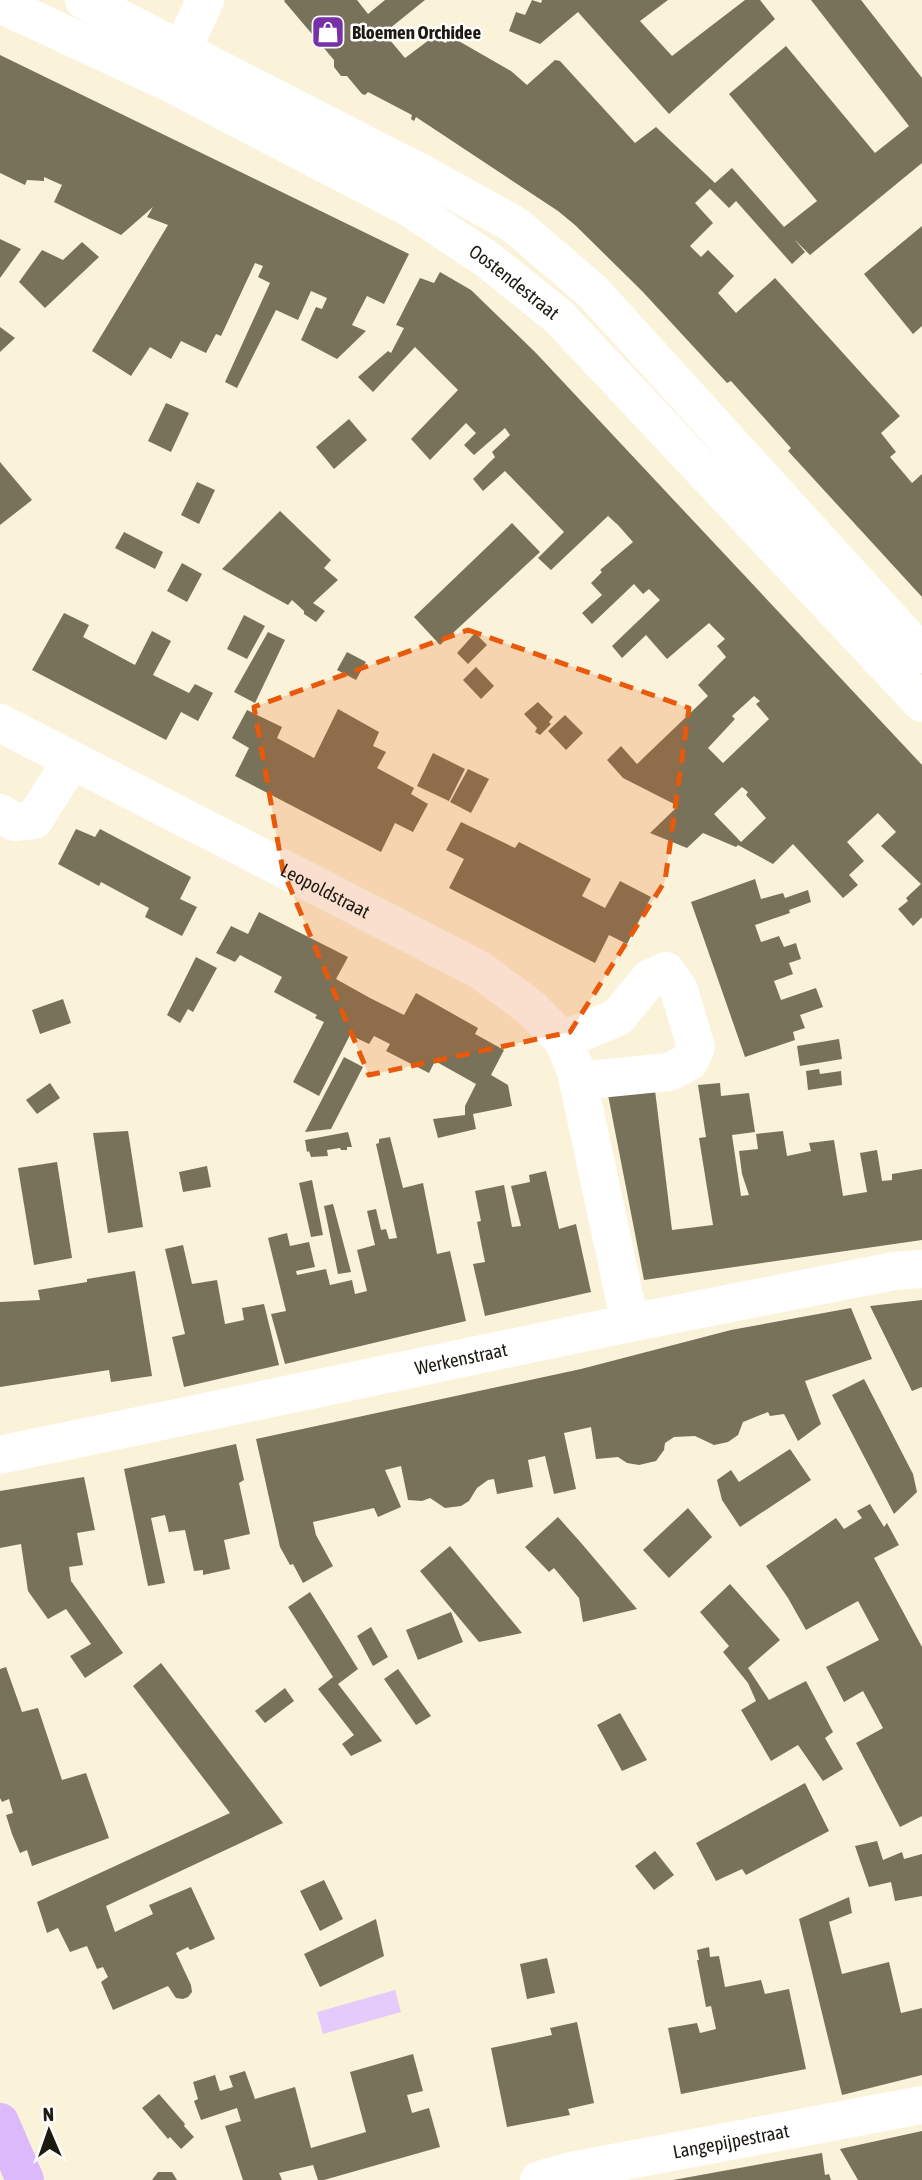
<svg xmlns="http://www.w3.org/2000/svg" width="922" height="2180" viewBox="0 0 922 2180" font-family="'Asap Condensed',sans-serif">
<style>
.water{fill:#e4cbfc}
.building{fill:#78725b;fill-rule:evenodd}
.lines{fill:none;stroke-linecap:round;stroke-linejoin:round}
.minor{stroke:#fff;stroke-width:38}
.major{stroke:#dcb9fa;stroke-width:38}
.marked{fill:#e8590c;fill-opacity:0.2;stroke:#e8590c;stroke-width:5;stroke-dasharray:14 9;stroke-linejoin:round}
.labels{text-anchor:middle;stroke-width:5;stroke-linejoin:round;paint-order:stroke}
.poi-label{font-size:19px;font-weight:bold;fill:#1d1b11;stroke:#fff;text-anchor:start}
.street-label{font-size:19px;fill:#1d1b11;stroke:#fff}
</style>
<rect width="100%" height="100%" fill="#faf3d9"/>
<polygon class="water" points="395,1990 401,2012 323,2034 317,2012"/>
<g class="building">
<polygon points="285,0 357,0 368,14 385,0 425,0 384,33 405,58 433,37 446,43 450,36 511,71 527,85 555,60 560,61 635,143 656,127 715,183 732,168 784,227 817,201 729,94 786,46 875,153 909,126 811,0 861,0 922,78 922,163 810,255 794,239 805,252 792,264 736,201 729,208 710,189 695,203 713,223 690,246 701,257 708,250 734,276 718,293 736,313 775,278 900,416 881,433 896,452 890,457 912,483 922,474 922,597 788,451 791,448 731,381 727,383 642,291 575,225 558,211 416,117 414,121 411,119 412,115 368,92 365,95 362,94 347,76 341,76 334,67 334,60 284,1"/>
<polygon points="532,0 541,3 542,0 668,0 640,21 672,56 745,0 760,0 775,19 669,114 578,12 540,44 509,31 516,12 525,15"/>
<polygon points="0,55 409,254 384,304 367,296 352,325 366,331 337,359 301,340 316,307 322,309 327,298 311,291 298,320 276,310 237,388 225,382 270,283 258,277 263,266 255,263 221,336 216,334 206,353 181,341 171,359 150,347 131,376 92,351 168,225 147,217 153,207 121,235 54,202 62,185 44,177 44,181 27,180 25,185 0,173"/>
<polygon points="922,226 922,326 913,334 864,274"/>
<polygon points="0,239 21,249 0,278"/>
<polygon points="82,242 99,257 45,308 19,282 42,250 63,260"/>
<path d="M440 272 471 290 536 353 922 765V917L913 926 898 909 908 901 906 898 921 884 881 846 896 832 878 813 847 842 864 861 849 875 858 885 843 898 793 844 773 864 738 845 736 847 703 833 687 848 650 833 678 806 623 778 607 760 621 746 637 764 708 696 698 685 726 657 717 646 725 639 709 623 667 659 646 635 622 658 612 646 660 600 649 589 643 594 634 584 592 624 582 613 602 595 591 583 602 572 600 570 633 542 618 525 608 516 551 570 538 558 564 532 505 471 483 491 473 479 495 457 492 452 510 435 505 428 474 455 464 445 476 433 466 423 430 460 411 439 458 390 415 347 373 392 358 377 388 351 391 353 404 328 396 325 420 278 434 283ZM754 696 760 701 756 704 769 719 723 763 708 748 735 719 732 716ZM742 787 748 792 746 795 766 818 741 842 714 814Z"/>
<polygon points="0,327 15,338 0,352"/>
<polygon points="166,403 189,413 171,452 148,441"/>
<polygon points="349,419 367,440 334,469 316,447"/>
<polygon points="0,462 32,500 0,525"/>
<polygon points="197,482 215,490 199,524 181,515"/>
<polygon points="280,511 331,560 324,568 338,580 313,603 325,611 316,622 304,614 304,611 292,600 288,605 222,569"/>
<polygon points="512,523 540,552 440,645 414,617"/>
<polygon points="124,532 163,552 155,569 115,548"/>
<polygon points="182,563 202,574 187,602 167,591"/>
<polygon points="64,613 89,625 83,637 135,665 152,631 171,641 153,675 189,693 195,684 213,693 198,721 181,712 166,740 32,670"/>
<polygon points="244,615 265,626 247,659 227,649"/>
<polygon points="268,632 285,640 255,703 234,692"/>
<polygon points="475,633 487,645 468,664 457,653"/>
<polygon points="347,652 366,662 356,680 337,670"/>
<polygon points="476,667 494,686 481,699 463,680"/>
<polygon points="538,702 553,717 549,722 551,724 540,735 535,732 537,728 524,714"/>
<polygon points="338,709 379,732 373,746 386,752 377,768 414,788 411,794 428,804 413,832 395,823 381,852 235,776 249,748 232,738 247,710 282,727 277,738 314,758"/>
<polygon points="565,715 583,733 566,750 548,731"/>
<polygon points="433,753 465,769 449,801 417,786"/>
<polygon points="468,769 489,779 471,813 450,802"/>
<polygon points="461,822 515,848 519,842 591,879 582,896 605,908 620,881 651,897 627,944 609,935 595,963 449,888 464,859 446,850"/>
<polygon points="76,829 95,837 100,829 191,877 180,899 197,907 182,936 145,917 149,908 101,882 99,886 58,864"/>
<polygon points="755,879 761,899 783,893 785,898 808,890 811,902 789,910 790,913 755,925 761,942 779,936 784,947 796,943 798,950 801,959 789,963 793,974 774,981 781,1000 816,988 823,1007 800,1015 805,1028 793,1032 795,1040 745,1057 691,902"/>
<polygon points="259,912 348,957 336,979 370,998 404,1015 416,993 478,1028 475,1034 504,1050 491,1075 508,1085 512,1106 473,1114 476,1129 438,1138 433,1119 465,1115 465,1106 476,1084 435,1061 429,1073 386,1051 390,1044 374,1036 369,1044 350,1035 319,1096 293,1082 324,1022 315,1018 317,1015 274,992 282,977 240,955 235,962 216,953 231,926 248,934"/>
<polygon points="196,957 217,968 193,1012 188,1009 180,1023 167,1015"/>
<polygon points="63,999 71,1023 40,1034 32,1010"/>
<polygon points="839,1039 842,1059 800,1066 797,1046"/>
<polygon points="344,1057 363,1067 331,1129 305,1132"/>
<polygon points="819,1069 820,1074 841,1071 842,1085 808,1090 806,1071"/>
<polygon points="50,1083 60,1098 37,1114 26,1100"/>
<polygon points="720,1083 721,1096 749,1093 755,1132 732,1135 741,1196 749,1195 742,1174 739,1151 758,1149 756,1134 783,1131 787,1156 811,1151 809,1143 834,1140 843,1196 867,1192 860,1153 877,1150 882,1181 892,1180 892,1174 922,1169 922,1240 644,1280 608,1095 655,1090 672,1230 713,1225 699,1138 706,1137 698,1085"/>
<polygon points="128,1131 143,1227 108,1233 93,1133"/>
<polygon points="348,1132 352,1147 347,1147 347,1150 341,1150 340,1148 327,1150 328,1156 311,1157 309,1151 307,1152 305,1140"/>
<polygon points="390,1137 403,1188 423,1183 437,1254 450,1251 466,1321 285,1364 271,1314 286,1311 268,1238 287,1233 290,1246 309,1242 315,1267 296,1271 297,1275 326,1269 330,1285 352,1280 355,1294 367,1291 357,1250 375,1245 367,1211 376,1209 381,1230 386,1229 389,1239 397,1238 376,1144 379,1143 379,1139"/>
<polygon points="57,1162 72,1258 34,1265 18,1168"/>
<polygon points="207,1166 211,1187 183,1192 179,1172"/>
<polygon points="546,1171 559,1229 576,1224 591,1292 485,1316 473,1264 485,1262 477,1222 481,1221 475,1191 504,1185 512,1227 521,1226 511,1186 530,1182 529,1175"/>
<polygon points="312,1180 323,1235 311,1237 299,1183"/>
<polygon points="333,1204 351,1272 338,1274 324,1206"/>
<polygon points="183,1245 192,1284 217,1280 225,1324 244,1320 242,1308 264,1304 279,1365 184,1387 172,1337 185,1334 165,1249"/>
<polygon points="135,1271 152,1376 111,1382 109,1370 0,1387 0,1302 40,1300 38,1290 87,1282 87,1279"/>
<polygon points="922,1300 922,1387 912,1391 870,1306"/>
<polygon points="851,1308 872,1359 805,1381 821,1424 798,1441 784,1414 770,1416 768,1412 743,1422 738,1435 728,1442 714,1445 695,1436 674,1437 665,1443 664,1450 656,1461 639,1465 627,1463 618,1457 596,1459 591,1427 564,1433 576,1489 554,1494 545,1456 528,1460 533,1487 497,1494 494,1479 488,1480 477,1488 469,1501 461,1506 445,1508 430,1498 422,1501 408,1500 401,1466 385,1470 401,1507 378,1517 374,1508 313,1522 316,1535 333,1566 303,1583 293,1564 290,1565 280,1547 256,1439 581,1369 731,1330"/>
<polygon points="864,1379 913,1474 917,1492 894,1514 832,1395"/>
<polygon points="236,1444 244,1480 239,1483 250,1534 224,1540 230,1569 203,1575 203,1570 194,1571 185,1530 169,1532 165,1515 151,1518 165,1583 148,1586 124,1469"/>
<polygon points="790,1449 811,1480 740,1527 722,1500 717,1480 731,1470 739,1482"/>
<polygon points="84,1477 95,1530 77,1533 83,1565 69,1567 71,1581 123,1653 85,1678 70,1656 91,1644 66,1609 48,1619 28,1591 21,1544 0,1548 0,1491"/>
<polygon points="870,1504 884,1527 887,1523 899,1545 874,1558 922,1647 922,1816 900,1827 856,1743 883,1728 863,1691 844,1702 826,1667 879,1640 858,1601 806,1630 788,1598 766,1566 836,1518 844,1529 862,1518 857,1511"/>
<polygon points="688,1508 712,1537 669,1578 643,1550"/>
<polygon points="558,1517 582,1544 637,1609 583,1622 579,1598 554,1568 549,1572 525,1547"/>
<polygon points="450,1546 522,1633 479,1642 420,1571"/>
<polygon points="730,1584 780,1640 748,1668 769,1700 806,1681 833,1732 825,1738 843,1769 823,1781 798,1745 771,1761 741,1710 756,1701 748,1683 723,1652 729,1646 700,1612"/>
<polygon points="310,1592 358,1669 338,1684 382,1741 351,1756 342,1744 354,1735 318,1689 333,1677 288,1607"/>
<polygon points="451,1612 463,1642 418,1660 406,1630"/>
<polygon points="371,1627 388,1657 373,1666 357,1636"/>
<polygon points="161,1663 283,1823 106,1906 115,1932 153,1914 149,1905 191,1887 215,1939 190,1950 188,1947 176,1953 191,1985 192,1992 188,1997 183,1999 176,1998 168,1986 113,2010 101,1982 108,1977 103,1967 97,1969 87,1946 70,1952 58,1928 47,1933 37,1902 230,1813 133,1686"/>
<polygon points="6,1667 22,1712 38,1708 62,1780 86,1773 109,1838 32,1866 27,1850 20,1853 12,1834 6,1815 13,1813 9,1799 2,1802 0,1798 0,1669"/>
<polygon points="398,1669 431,1716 416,1725 384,1679"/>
<polygon points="285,1688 294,1701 265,1723 255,1711"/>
<polygon points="620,1713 647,1760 622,1771 597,1725"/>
<polygon points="805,1783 829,1831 746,1875 742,1869 716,1881 696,1843"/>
<polygon points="877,1841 883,1860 902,1852 904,1859 922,1854 922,1896 895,1901 891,1882 869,1887 855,1846"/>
<polygon points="655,1851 674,1875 654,1890 635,1866"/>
<polygon points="324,1880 343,1919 320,1931 300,1891"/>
<polygon points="849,1897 852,1913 829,1922 842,1974 889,1962 901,2013 922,2008 922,2075 842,2095 799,1919"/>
<polygon points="376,1919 384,1956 320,1987 304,1954"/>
<polygon points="709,1947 710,1957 719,1956 725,1987 761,1980 765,1994 789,1989 806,2069 681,2094 668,2028 697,2023 700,2033 716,2029 711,2006 706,2007 697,1960 699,1960 697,1950"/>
<polygon points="547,1958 555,1993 527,1999 520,1964"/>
<polygon points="577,2022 594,2103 568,2109 570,2115 507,2127 491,2048 552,2035 550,2028"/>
<polygon points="413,2054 423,2091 407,2095 412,2113 429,2108 440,2147 324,2180 318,2180 313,2165 279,2173 282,2180 243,2180 225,2126 241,2121 237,2108 201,2120 194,2101 198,2099 193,2082 215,2075 220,2091 233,2087 229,2076 245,2071 255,2099 295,2087 311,2148 366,2132 350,2072"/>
<polygon points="159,2094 185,2124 184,2126 194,2137 181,2149 170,2137 168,2139 142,2108"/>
<polygon points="922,2131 922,2180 858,2180 840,2149"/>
<polygon points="822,2153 825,2175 829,2174 831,2180 673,2180"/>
<polygon points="158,2172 172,2172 177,2180 152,2180"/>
</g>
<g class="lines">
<g class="minor">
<polyline points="84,0 423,174 515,225 592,291 922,654"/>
<path id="s1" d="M0 4 168 82 410 208 488 260 559 317 922 703"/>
<polyline points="173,71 205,0"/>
<path id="s2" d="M0 723 480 970 531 1008 563 1040 576 1071 630 1323"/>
<polyline points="0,813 14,822 34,820 72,760"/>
<polyline points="563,1040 618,1017 649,979 666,971 679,990 696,1047 689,1062 669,1072 578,1081"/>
<path id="s3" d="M0 1455 630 1323 894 1271 922 1269"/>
<path id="s4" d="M539 2180 571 2171 922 2105"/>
</g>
<polyline class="major" points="0,2122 25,2180"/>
</g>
<path class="marked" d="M468 630 689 708 665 881 570 1032 369 1075 283 871 254 707Z"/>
<defs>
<symbol id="shop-square" viewBox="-11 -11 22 22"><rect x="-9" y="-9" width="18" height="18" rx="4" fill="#7632a6" stroke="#fff"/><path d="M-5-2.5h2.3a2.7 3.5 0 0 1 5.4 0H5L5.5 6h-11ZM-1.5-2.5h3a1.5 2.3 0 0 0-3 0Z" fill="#fff"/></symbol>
</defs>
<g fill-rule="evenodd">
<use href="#shop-square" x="309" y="13" width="38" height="38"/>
</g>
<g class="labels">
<g class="poi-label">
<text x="352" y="39">Bloemen Orchidee</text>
</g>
<g class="street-label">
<text dy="7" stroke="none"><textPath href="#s1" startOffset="586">Oostendestraat</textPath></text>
<text dy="7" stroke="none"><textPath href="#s2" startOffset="366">Leopoldstraat</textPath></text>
<text dy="7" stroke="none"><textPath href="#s3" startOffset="471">Werkenstraat</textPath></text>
<text dy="7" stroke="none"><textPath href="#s4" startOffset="196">Langepijpestraat</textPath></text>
</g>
</g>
<g transform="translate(49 2131) rotate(358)" stroke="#ffffff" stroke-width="5" paint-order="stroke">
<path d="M0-5L12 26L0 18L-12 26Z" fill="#1d1b11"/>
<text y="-10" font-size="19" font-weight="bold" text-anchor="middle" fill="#1d1b11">N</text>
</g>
</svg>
